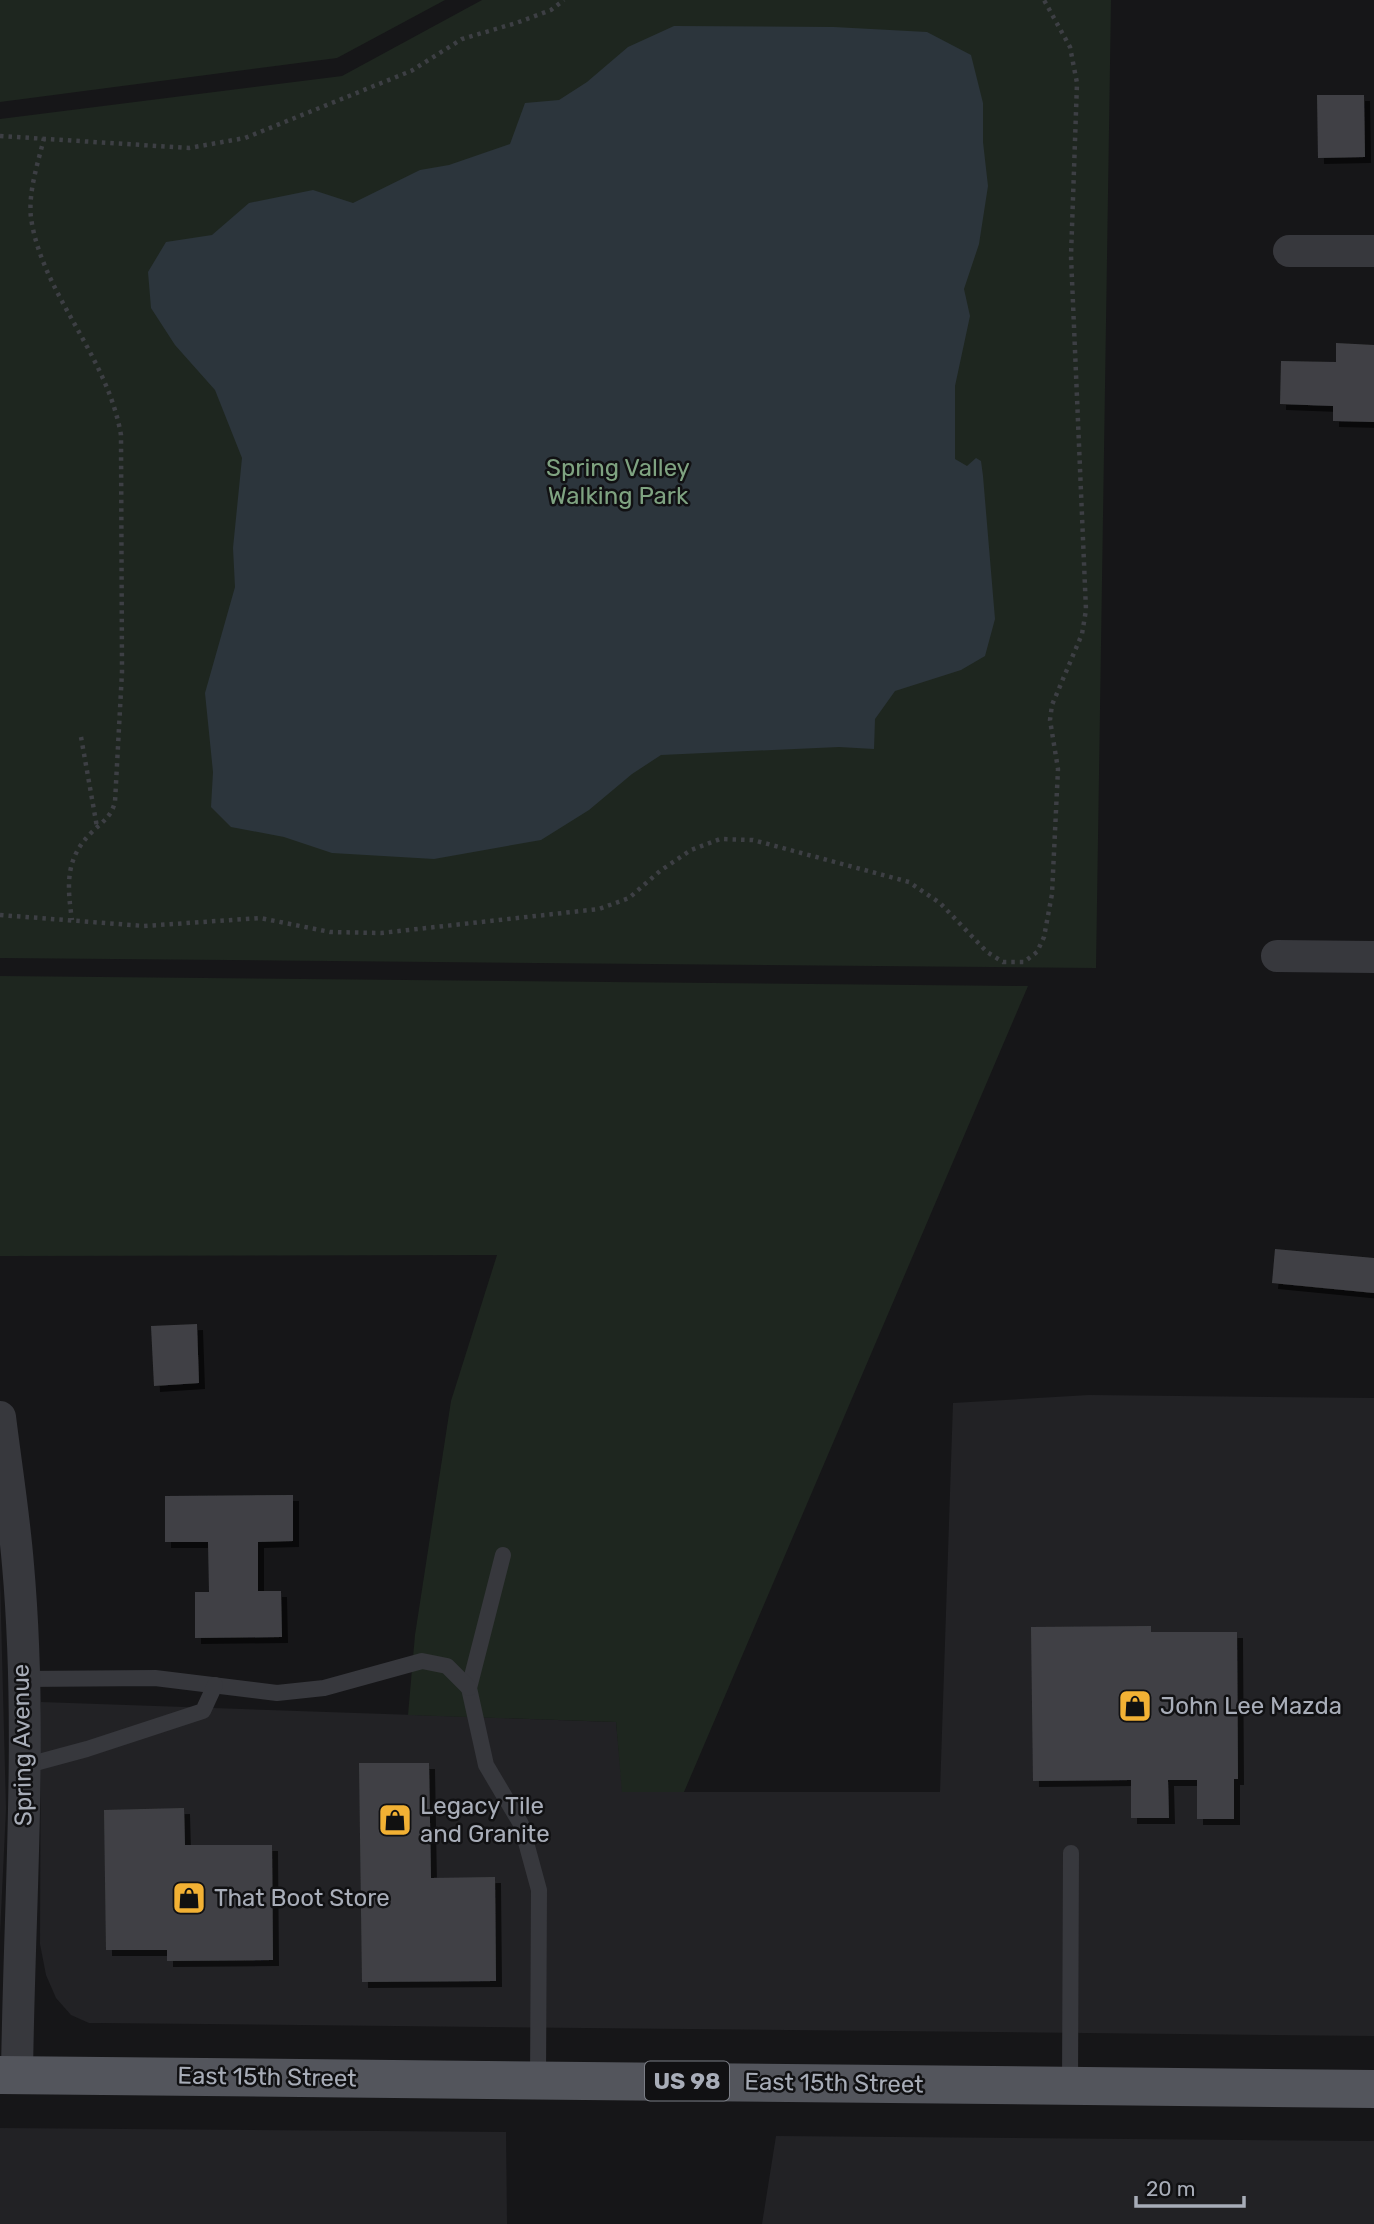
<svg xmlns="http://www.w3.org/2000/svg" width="1374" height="2224" viewBox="0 0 1374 2224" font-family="Rubik,sans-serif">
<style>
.built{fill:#222225}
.green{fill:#1e261f}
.water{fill:#2c353c}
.building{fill:#404145;filter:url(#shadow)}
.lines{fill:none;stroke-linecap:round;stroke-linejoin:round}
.path{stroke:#3d3f44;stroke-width:4.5;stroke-dasharray:3.5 5;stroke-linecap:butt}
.lane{stroke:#37383d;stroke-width:16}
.street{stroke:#37383d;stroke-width:32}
.primary{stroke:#53555c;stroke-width:38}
.labels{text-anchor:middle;stroke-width:5;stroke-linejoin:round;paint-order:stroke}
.shield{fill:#111113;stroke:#7b7e86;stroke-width:2}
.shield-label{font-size:23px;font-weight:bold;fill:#a8adb8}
.park-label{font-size:24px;fill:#7fa381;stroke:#111113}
.poi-label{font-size:24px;fill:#a8adb8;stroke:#111113;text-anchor:start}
.street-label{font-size:24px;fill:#a8adb8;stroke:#111113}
</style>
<defs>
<filter id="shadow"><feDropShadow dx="6" dy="6" stdDeviation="0" flood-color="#0009"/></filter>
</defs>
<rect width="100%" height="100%" fill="#161618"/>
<g class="built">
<polygon points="1089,1395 1374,1398 1374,2036 100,2023 89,2023 71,2015 56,1998 46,1975 40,1944 41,1702 616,1722 623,1792 940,1792 953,1403"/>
<polygon points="0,1577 6,1809 0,1934"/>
<polygon points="0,2128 506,2132 507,2224 0,2224"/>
<polygon points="776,2136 1374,2141 1374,2224 762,2224"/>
</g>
<g class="green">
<polygon points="0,0 445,0 337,58 0,102"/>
<polygon points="482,0 1111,0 1096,968 0,958 0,119 342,76"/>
<polygon points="0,976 1028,986 684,1792 622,1792 616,1722 408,1715 415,1635 451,1401 497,1255 0,1256"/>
</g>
<polygon class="water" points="674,26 834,27 927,32 971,55 983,103 983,142 988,186 979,244 964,289 970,316 955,386 955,459 967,466 976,458 981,461 983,476 995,619 985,656 961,670 895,691 875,719 874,749 839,747 661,755 632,774 589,810 541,840 434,859 332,853 284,837 231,827 211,807 213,772 205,693 235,587 233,548 242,458 215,390 175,345 151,308 148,272 166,242 212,235 249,203 313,190 353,203 420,170 449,165 510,144 525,103 559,100 587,82 628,47"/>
<g class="building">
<polygon points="1317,95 1364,95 1365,157 1318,158"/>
<polygon points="1336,343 1374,345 1374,422 1333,421 1333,406 1280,404 1281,361 1336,362"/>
<polygon points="1275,1249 1374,1258 1374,1293 1272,1283"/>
<polygon points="197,1324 199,1383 154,1386 151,1326"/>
<polygon points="293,1495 293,1541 258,1542 258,1591 281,1591 282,1637 195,1638 195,1592 209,1592 208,1542 165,1542 165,1496"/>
<polygon points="1151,1626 1151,1632 1237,1632 1238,1779 1234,1779 1234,1819 1197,1819 1197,1780 1168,1780 1169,1818 1131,1818 1131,1780 1033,1781 1031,1627"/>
<polygon points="359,1763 429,1763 431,1878 495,1877 496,1981 362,1982"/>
<polygon points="184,1808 185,1845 272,1845 273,1960 167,1961 167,1950 106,1950 104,1810"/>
</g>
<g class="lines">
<g class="path">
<polyline points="0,136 189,148 245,138 411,71 462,39 516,23 551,10 564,0"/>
<path d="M44 138C38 163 28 192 31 218 42 294 107 354 121 435L122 672 115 802C111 817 103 821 92 832 65 858 67 885 72 920"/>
<polyline points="81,737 97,827"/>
<polyline points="0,915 144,926 260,918 330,932 381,933 599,909 629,898 660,871 691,850 720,839 753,840 909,882 940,903 987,952 1003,962 1024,962 1037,952 1044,937 1052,894 1058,769 1050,720 1052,705 1082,634 1086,610 1071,256 1077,83 1070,47 1044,0"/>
</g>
<g class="lane">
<polyline points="503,1555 469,1688 486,1765 521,1824 539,1890 538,2080"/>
<polyline points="23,1679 155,1678 277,1693 324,1688 422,1661 447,1666 469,1688"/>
<polyline points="24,1766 87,1749 203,1711 215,1685"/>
<polyline points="1070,2085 1071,1853"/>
</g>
<g class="street">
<polyline points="1289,251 1374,251"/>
<polyline points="1277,956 1374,957"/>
<path d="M0 1417C6 1466 14 1515 18 1565 33 1734 19 1905 17 2075"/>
</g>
<polyline class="primary" points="0,2075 1374,2089"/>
</g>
<defs>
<symbol id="shop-square" viewBox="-11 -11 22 22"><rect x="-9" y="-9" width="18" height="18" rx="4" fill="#f2b134" stroke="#111113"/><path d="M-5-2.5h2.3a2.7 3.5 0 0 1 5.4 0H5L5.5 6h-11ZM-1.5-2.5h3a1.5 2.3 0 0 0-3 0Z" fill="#111"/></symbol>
</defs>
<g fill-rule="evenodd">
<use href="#shop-square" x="1116" y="1687" width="38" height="38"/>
<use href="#shop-square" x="376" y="1801" width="38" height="38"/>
<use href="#shop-square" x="170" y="1879" width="38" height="38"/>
</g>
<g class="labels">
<rect class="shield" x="645" y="2061.5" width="84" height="39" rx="5"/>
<g class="shield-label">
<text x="687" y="2089">US 98</text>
</g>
<g class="park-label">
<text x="618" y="476">Spring Valley<tspan x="618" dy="28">Walking Park</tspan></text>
</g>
<g class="poi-label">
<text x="1160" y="1714">John Lee Mazda</text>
<text x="420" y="1814">Legacy Tile<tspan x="420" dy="28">and Granite</tspan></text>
<text x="214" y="1906">That Boot Store</text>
</g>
<g class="street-label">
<text transform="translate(22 1745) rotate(-91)" y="8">Spring Avenue</text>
<text transform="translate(267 2077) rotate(1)" y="8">East 15th Street</text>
<text transform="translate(834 2083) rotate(1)" y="8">East 15th Street</text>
</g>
</g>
<path d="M1136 2196v10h108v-10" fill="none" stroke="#a8adb8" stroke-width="3.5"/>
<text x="1146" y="2196" font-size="21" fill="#a8adb8" stroke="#111113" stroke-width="5" paint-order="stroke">20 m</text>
</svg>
